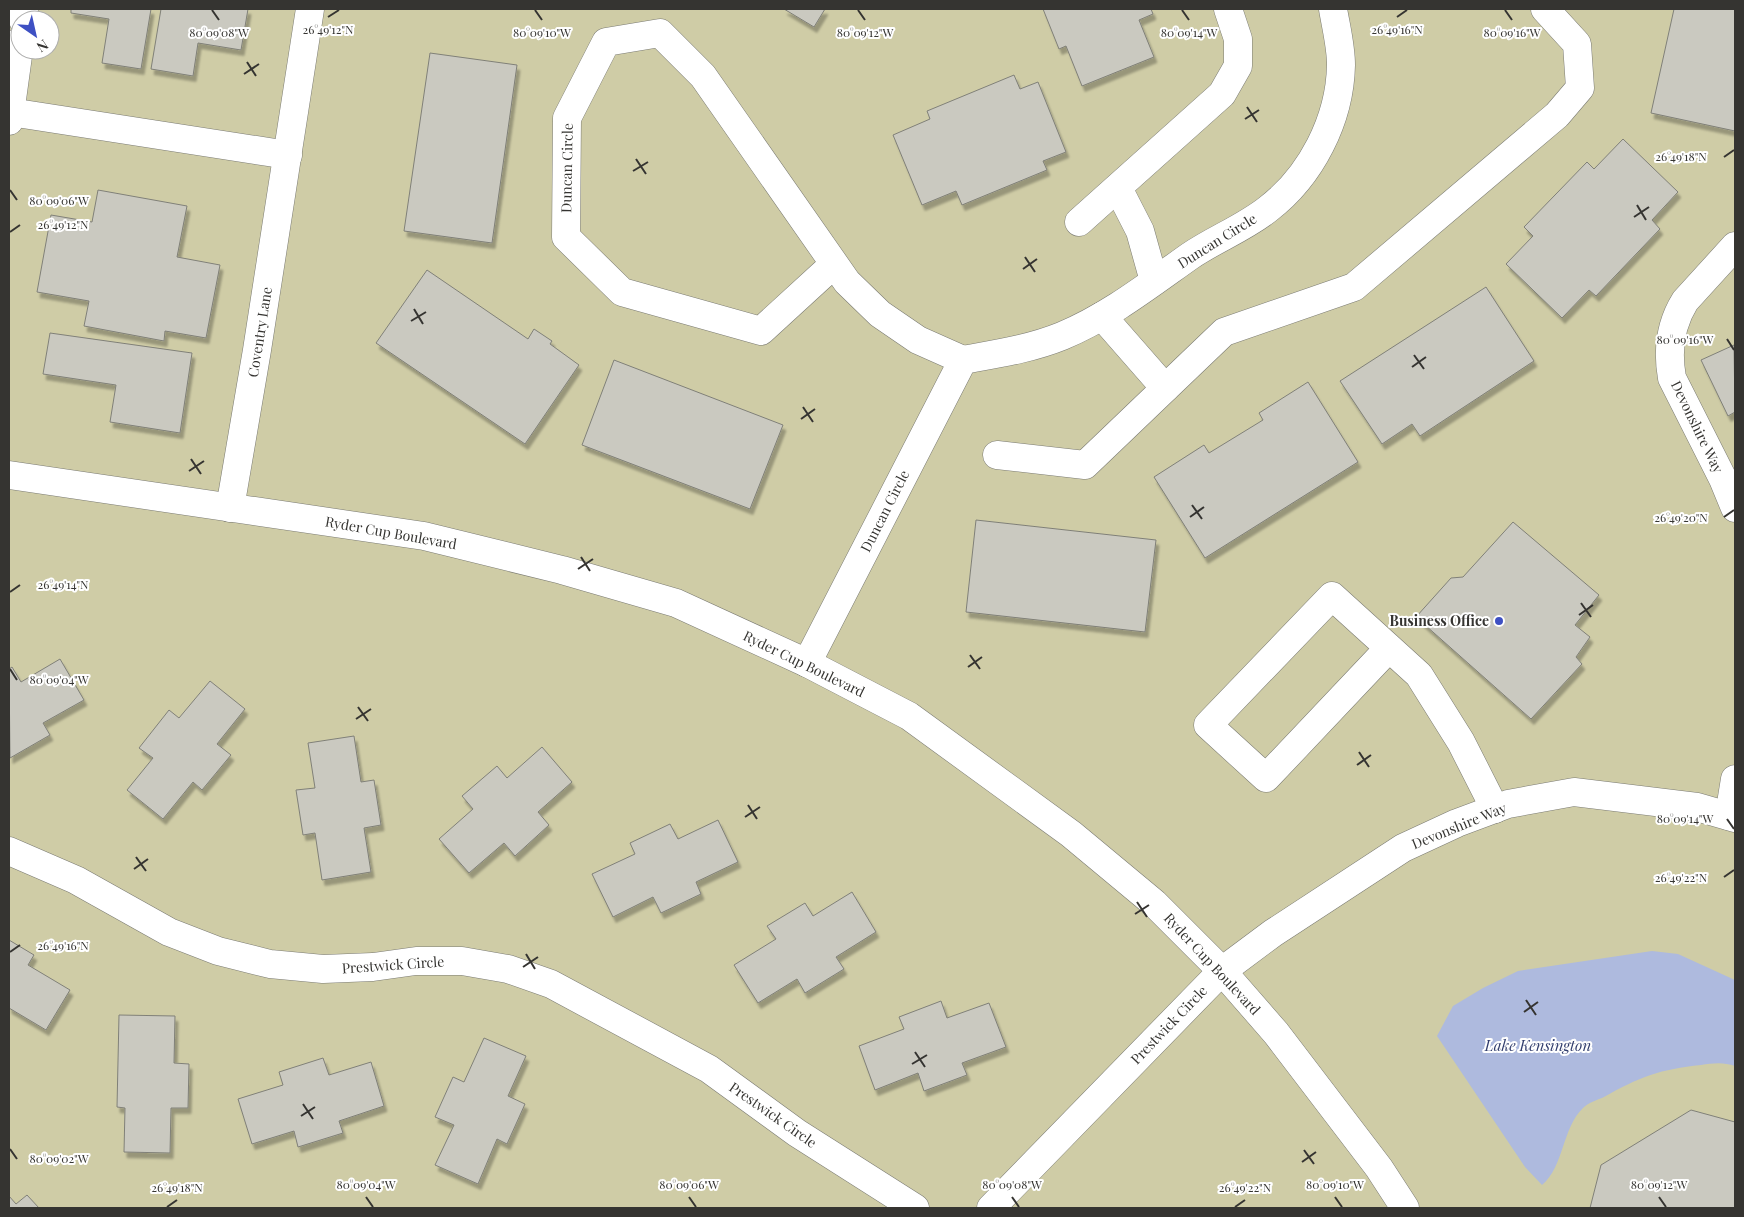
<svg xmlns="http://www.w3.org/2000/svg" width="1744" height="1217" viewBox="0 0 1744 1217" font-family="'Playfair Display',serif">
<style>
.green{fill:#cfcca6;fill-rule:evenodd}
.water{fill:#aebade}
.building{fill:#cac9c0;stroke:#808078;filter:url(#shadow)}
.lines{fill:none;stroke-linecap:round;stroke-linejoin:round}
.minor-casing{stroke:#7b7b73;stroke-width:29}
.minor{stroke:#fff;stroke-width:28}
.ticks{fill:none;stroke:#353431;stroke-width:2}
.poi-dot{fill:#3e50c3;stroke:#fff;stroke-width:2}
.labels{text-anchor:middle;stroke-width:4;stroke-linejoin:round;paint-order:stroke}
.street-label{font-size:14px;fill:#353431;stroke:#fff}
.poi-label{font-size:14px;font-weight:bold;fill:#353431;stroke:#fff;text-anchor:end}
.water-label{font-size:15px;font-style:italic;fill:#313d6d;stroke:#fff}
.ticks-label{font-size:12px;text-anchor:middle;fill:#353431;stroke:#fff;stroke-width:4;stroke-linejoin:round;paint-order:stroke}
</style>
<defs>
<filter id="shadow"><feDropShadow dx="3" dy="5.5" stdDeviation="1" flood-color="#0004"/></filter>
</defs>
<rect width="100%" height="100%" fill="#e4e4db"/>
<path class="green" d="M9 9H1735V1208H9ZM20 20H50V50H20Z"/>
<path class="water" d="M1652 951 1678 954 1735 980V1066C1724 1062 1713 1063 1701 1065 1661 1069 1639 1077 1604 1097 1597 1100 1588 1103 1583 1108 1562 1128 1564 1167 1542 1185L1525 1167 1437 1036 1453 1006 1483 988 1518 971Z"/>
<g class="building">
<polygon points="71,9 151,9 141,69 102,63 109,19 71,13"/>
<polygon points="161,9 248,9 241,50 198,43 193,76 151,69"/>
<polygon points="784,9 825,9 814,27"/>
<polygon points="1043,9 1151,9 1153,14 1139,20 1154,57 1082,86 1066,46 1059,49"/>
<polygon points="1674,9 1735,9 1735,131 1651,113"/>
<polygon points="430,53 517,65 492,243 404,231"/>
<polygon points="1014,75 1020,89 1038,82 1066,152 1043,161 1047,170 962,205 956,191 922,205 893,135 930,119 927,111"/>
<polygon points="1623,139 1678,192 1652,220 1660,229 1596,296 1589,290 1562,318 1506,264 1533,236 1524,227 1587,162 1594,169"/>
<polygon points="98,190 187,206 177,257 220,265 206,338 165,331 164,341 84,326 89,301 37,292 51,215 92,222"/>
<polygon points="427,270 528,339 534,329 552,341 550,344 579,365 525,444 376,343"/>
<polygon points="1486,287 1534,361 1420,436 1412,424 1382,444 1340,381"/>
<polygon points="50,333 192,353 180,433 110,422 116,385 43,374"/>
<polygon points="1734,345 1735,412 1728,416 1701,360"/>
<polygon points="614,360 783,425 750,509 582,445"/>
<polygon points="1308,382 1358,462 1205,558 1154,477 1204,445 1209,453 1263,420 1259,413"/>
<polygon points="976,520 1156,540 1145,632 966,612"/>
<polygon points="1513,522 1599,595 1575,625 1590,637 1576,657 1582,664 1531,719 1416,617 1451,578 1463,577"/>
<polygon points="60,659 84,700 43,723 50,735 10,758 9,669 12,667 21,682"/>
<polygon points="210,681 245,709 217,744 231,755 202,790 193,782 163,819 127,790 153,758 139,748 169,710 179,718"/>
<polygon points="354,736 361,782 374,780 381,825 364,828 371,872 322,880 315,833 303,835 296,790 315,788 308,743"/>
<polygon points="542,747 572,782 538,812 549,825 515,856 504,843 469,873 439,839 473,809 462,796 497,766 507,778"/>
<polygon points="718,820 738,862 696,882 701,894 661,913 653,897 613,917 592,874 635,854 630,843 670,824 678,839"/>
<polygon points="852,892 876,932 836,957 844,969 805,993 797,979 758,1003 734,965 776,939 767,926 805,903 813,916"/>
<polygon points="9,940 34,955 28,965 70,990 46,1030 9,1008"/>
<polygon points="941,1001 947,1018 989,1003 1006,1047 962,1063 967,1075 924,1091 918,1073 875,1090 859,1046 904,1029 899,1017"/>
<polygon points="119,1015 175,1016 174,1063 189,1064 188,1108 171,1108 170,1153 124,1152 125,1108 117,1107"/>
<polygon points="484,1038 526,1056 508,1096 525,1104 507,1144 497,1139 478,1184 435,1165 454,1125 435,1117 453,1077 464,1082"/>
<polygon points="323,1058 329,1075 371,1062 384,1106 339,1121 343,1133 298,1147 294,1131 252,1144 238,1099 283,1085 279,1072"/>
<polygon points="1691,1110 1735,1122 1735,1208 1590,1208 1601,1165"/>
<polygon points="27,1195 39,1208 9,1208 9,1196 16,1204"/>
</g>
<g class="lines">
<defs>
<g id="minor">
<polyline points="23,20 24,9"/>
<polyline points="10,112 288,155"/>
<polyline points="9,121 20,41"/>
<polyline points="1118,188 1140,231 1154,281"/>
<polyline points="1079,222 1222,94 1238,66 1238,39 1228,9"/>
<path d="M1735 246 1685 301C1670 325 1667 350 1672 378L1723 479 1735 508"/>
<polyline points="833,265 761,331 622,292 566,237 567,118 606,42 660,33 703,76 847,282 880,314 918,340 963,360"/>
<polyline points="1102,316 1165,388"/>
<polyline points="997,455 1085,465 1224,332 1354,287 1557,115 1580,88 1577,44 1545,9"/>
<polyline points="9,475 424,536 562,570 676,603 807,663 909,716 1071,834 1154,903 1222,971 1276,1033 1379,1168 1405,1208"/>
<polyline points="230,508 257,350 310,9"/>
<polyline points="1389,648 1266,778 1208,725 1332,596 1419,675 1461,742 1495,809"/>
<path d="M807 663 963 360C996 354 1030 349 1062 336 1108 317 1149 285 1190 256 1215 239 1244 228 1268 209 1311 176 1340 120 1341 65 1341 46 1336 27 1333 9"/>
<polyline points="1729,816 1735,779"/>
<polyline points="9,851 76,880 169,932 218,951 270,964 323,969 373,967 416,961 462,961 508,969 551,984 709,1069 797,1133 915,1208"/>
<polyline points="991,1208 1222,971 1273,933 1403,848 1457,823 1508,804 1574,792 1697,807 1735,818"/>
</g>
</defs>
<use href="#minor" class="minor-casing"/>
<use href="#minor" class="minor"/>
</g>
<path class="ticks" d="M212 10 219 20M535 10 542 20M858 10 865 20M1182 10 1189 20M1505 10 1512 20M328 17 339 10M1397 17 1407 10M247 62 256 76M244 74 259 64M1247 107 1257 122M1245 119 1259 110M1724 157 1734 150M636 159 646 174M633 171 648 162M10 190 17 200M1637 205 1646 220M1634 217 1649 207M10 232 20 225M1025 257 1035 272M1023 269 1037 259M414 309 423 324M411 321 426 312M1727 339 1734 350M1414 355 1424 369M1412 367 1426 357M803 407 813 422M801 419 815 409M191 459 201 474M189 471 204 461M1192 505 1202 519M1190 517 1204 507M1724 517 1734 510M581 557 590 571M578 569 593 559M10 592 20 585M1581 603 1591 617M1579 615 1593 605M970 655 980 669M968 667 982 657M10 669 17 680M358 707 368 721M356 719 371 709M1359 752 1369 767M1357 765 1371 755M748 805 757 819M745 817 760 807M1727 819 1734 829M136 857 146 871M134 869 148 859M1724 877 1734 870M1137 902 1147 917M1135 914 1149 905M10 952 20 945M526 954 535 969M523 967 538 957M1526 1000 1536 1015M1524 1012 1538 1002M915 1052 925 1067M912 1064 927 1055M303 1104 313 1119M301 1116 315 1107M10 1149 17 1159M1304 1150 1314 1164M1302 1162 1316 1152M366 1197 373 1207M689 1197 696 1207M1012 1197 1019 1207M1335 1197 1342 1207M1659 1197 1666 1207M167 1207 177 1200M1235 1207 1245 1200"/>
<circle class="poi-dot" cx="1499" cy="621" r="5"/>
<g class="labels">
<g class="street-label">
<text transform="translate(567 168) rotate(-89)" y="5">Duncan Circle</text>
<text transform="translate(1217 241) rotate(-32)" y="5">Duncan Circle</text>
<text transform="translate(260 332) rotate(-81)" y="5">Coventry Lane</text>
<text transform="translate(1697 427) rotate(64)" y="5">Devonshire Way</text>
<text transform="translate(885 511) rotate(-63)" y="5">Duncan Circle</text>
<text transform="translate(391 533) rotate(10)" y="5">Ryder Cup Boulevard</text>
<text transform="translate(804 664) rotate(26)" y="5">Ryder Cup Boulevard</text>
<text transform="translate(1459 826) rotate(-22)" y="5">Devonshire Way</text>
<text transform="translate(1212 964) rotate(47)" y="5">Ryder Cup Boulevard</text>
<text transform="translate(393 965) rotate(-4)" y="5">Prestwick Circle</text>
<text transform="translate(1169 1025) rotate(-46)" y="5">Prestwick Circle</text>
<text transform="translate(773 1115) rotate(35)" y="5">Prestwick Circle</text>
</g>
<g class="poi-label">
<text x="1489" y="626">Business Office</text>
</g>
<g class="water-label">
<text x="1538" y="1051">Lake Kensington</text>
</g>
</g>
<g class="ticks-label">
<text x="328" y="34">26°49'12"N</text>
<text x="1397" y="34">26°49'16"N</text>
<text x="219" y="37">80°09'08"W</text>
<text x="542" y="37">80°09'10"W</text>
<text x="865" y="37">80°09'12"W</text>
<text x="1512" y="37">80°09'16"W</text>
<text x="1189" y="37">80°09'14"W</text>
<text x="1681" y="161">26°49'18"N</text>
<text x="59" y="205">80°09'06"W</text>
<text x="63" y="229">26°49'12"N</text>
<text x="1685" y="344">80°09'16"W</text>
<text x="1681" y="522">26°49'20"N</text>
<text x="63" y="589">26°49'14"N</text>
<text x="59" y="684">80°09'04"W</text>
<text x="1685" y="823">80°09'14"W</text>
<text x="1681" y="882">26°49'22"N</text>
<text x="63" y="950">26°49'16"N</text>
<text x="59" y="1163">80°09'02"W</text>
<text x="366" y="1189">80°09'04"W</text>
<text x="689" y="1189">80°09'06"W</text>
<text x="1012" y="1189">80°09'08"W</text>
<text x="1335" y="1189">80°09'10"W</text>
<text x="1659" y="1189">80°09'12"W</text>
<text x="177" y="1192">26°49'18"N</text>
<text x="1245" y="1192">26°49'22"N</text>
</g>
<rect width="1744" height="1217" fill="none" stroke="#353431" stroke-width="20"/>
<g transform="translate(35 35) rotate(146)"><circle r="24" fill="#ffffff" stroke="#aeaead"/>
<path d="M0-4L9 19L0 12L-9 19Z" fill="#3e50c3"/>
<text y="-8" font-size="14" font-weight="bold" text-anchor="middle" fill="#353431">N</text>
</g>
</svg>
